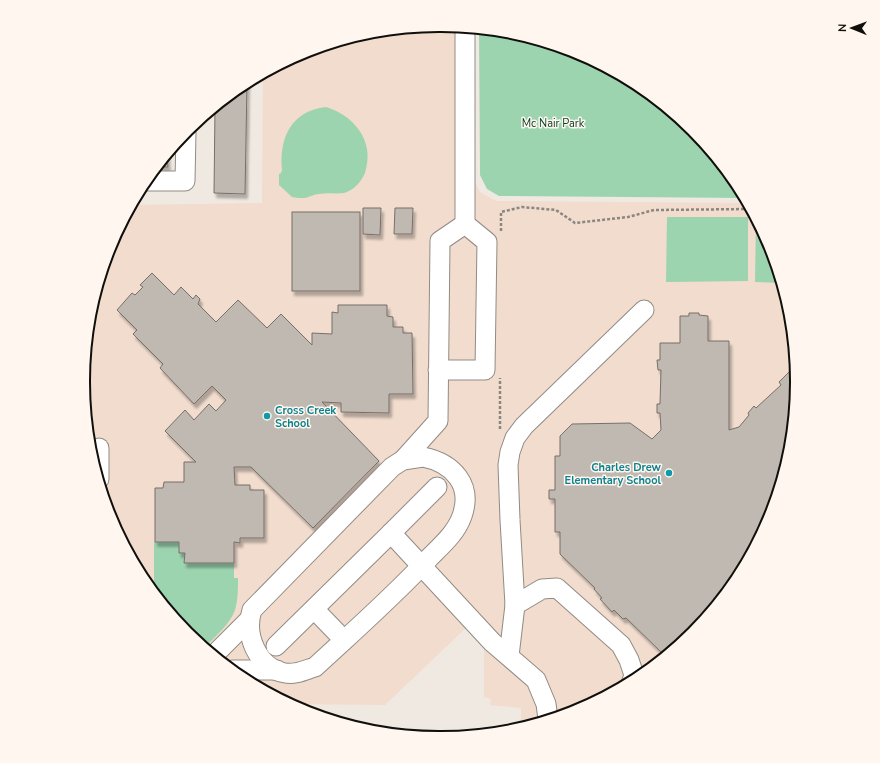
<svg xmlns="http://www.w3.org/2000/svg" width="880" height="763" viewBox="0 0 880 763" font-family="'Nunito Sans',sans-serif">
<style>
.education{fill:#f1dcce}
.green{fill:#9cd4b0}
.building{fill:#c0b9b1;stroke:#766f69;filter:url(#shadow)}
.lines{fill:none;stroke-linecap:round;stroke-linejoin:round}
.minor-casing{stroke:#928b84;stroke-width:21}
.path{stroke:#8a8680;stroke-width:2.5;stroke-dasharray:3 2;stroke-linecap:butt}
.minor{stroke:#fff;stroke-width:19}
.culture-dot{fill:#0f9aa8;stroke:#fef6ef;stroke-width:1.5}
.labels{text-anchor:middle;stroke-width:3;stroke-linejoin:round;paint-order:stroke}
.park-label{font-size:11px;fill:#043c21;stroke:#fef6ef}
.culture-label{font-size:11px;font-weight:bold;fill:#0d838f;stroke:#fef6ef;text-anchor:start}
.rim{fill:none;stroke:#110f0c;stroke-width:2}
</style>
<defs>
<filter id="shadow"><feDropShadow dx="2.5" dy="4.5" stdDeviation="1" flood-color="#0004"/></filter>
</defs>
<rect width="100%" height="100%" fill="#f0e9e1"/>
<polygon class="education" points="440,25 473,28 472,177 480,192 496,201 747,203 769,245 790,312 796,382 790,451 769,518 736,580 692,634 638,678 576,711 521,728 521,708 490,705 491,699 484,697 484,646 466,628 385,705 291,704 242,678 188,633 143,579 111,518 90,451 84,381 90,312 111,245 132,205 262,203 263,74 304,52 371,32"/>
<g class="green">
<polygon points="479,29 510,32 577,52 638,85 692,130 737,184 744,198 499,196 487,189 480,175"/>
<path d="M326 107C353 115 374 140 366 169 364 179 356 188 347 192 339 195 328 192 319 194 314 194 310 197 305 198 301 198 296 198 292 197L279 185V174L281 173 282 170C279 138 291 111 326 107Z"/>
<polygon points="667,217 748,217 748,281 666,282"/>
<polygon points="756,219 769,245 781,283 755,282"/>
<path d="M154 542H179V553H185V563H234V578H238C238 589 238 600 235 610 230 624 215 637 205 647L188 633 154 592Z"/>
</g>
<g class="building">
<polygon points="247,83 245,194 214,193 215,107"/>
<polygon points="167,154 168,167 157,167"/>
<polygon points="363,208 381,208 380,235 363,234"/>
<polygon points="395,208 413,208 412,234 394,234"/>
<rect x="292" y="212" width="68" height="79"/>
<polygon points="152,273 174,295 181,287 193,299 196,295 200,299 198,304 216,322 238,300 267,328 281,314 312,345 312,333 332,334 332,312 338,313 338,305 387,305 387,316 393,317 393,327 403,327 403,333 412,333 413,394 389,394 389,413 341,412 341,403 322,402 379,461 313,528 251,467 234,467 235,485 250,485 250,490 264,490 264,538 240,538 240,543 234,542 234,563 184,563 185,553 179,553 179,542 155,542 155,488 163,488 164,482 184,482 184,462 196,462 165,431 185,410 194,420 209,404 216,411 226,400 212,386 194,404 160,368 163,364 133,334 137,330 117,310 132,293 135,295 143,287 140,285"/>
<polygon points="689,313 699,313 699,315 708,316 708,341 729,341 729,430 739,427 749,415 748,413 754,406 756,408 781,385 779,382 790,371 792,373 795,370 796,382 790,451 769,518 736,580 692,634 669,652 661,652 626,618 623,619 614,610 612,612 600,599 602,598 594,589 595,588 560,554 560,532 555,532 555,499 549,499 549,490 555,490 555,456 560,456 560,436 572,424 630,423 652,439 661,430 660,413 657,413 657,404 660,404 661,370 658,370 657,360 660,360 660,343 680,343 680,316 689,316"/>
</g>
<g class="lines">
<defs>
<g id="minor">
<polyline points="465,27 465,224"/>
<polyline points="145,181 185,181 186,132"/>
<polyline points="99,448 99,479"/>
<path d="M423 457C453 463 473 485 462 516 456 533 442 545 430 557 394 596 354 631 315 667 305 670 296 675 285 673 257 668 244 634 252 610L392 467 403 460Z"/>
<polyline points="403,460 438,421 440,241 465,224 487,242 485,370 438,370"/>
<polyline points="391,533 437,487"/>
<polyline points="515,605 542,589 557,588 621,645 629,660 634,675 632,681"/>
<polyline points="314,609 344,640"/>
<polyline points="276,646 391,533 492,642 536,680 546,704 548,719"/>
<polyline points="214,655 249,620"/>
<polyline points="509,656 515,605 510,520 508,465 510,452 515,438 524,426 644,310"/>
<polyline points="232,670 277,670"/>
</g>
</defs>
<use href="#minor" class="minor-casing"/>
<g class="path">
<polyline points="501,231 501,212 522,207 556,210 575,223 628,217 654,210 750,209"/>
<polyline points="500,429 500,378"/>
</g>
<use href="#minor" class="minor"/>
</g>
<g class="culture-dot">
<circle cx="267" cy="416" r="4"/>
<circle cx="669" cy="473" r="4"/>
</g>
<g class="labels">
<g class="park-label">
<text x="553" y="127">Mc Nair Park</text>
</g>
<g class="culture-label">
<text x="275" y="414">Cross Creek<tspan x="275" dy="13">School</tspan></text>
<text x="661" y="471" text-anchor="end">Charles Drew<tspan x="661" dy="13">Elementary School</tspan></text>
</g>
</g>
<path d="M0 0H880V763H0ZM439 32H441A349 349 0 0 1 790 381V382A349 349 0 0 1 441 731H439A349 349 0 0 1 90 382V381A349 349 0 0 1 439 32Z" fill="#fef6ef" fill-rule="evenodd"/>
<path class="rim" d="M439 32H441A349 349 0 0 1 790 381V382A349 349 0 0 1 441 731H439A349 349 0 0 1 90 382V381A349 349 0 0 1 439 32Z"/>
<g transform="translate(852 28) rotate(271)" stroke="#fef6ef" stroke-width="3" paint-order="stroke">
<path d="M0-3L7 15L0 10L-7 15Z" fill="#110f0c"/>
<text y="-6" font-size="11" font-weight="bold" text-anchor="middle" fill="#110f0c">N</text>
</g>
</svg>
